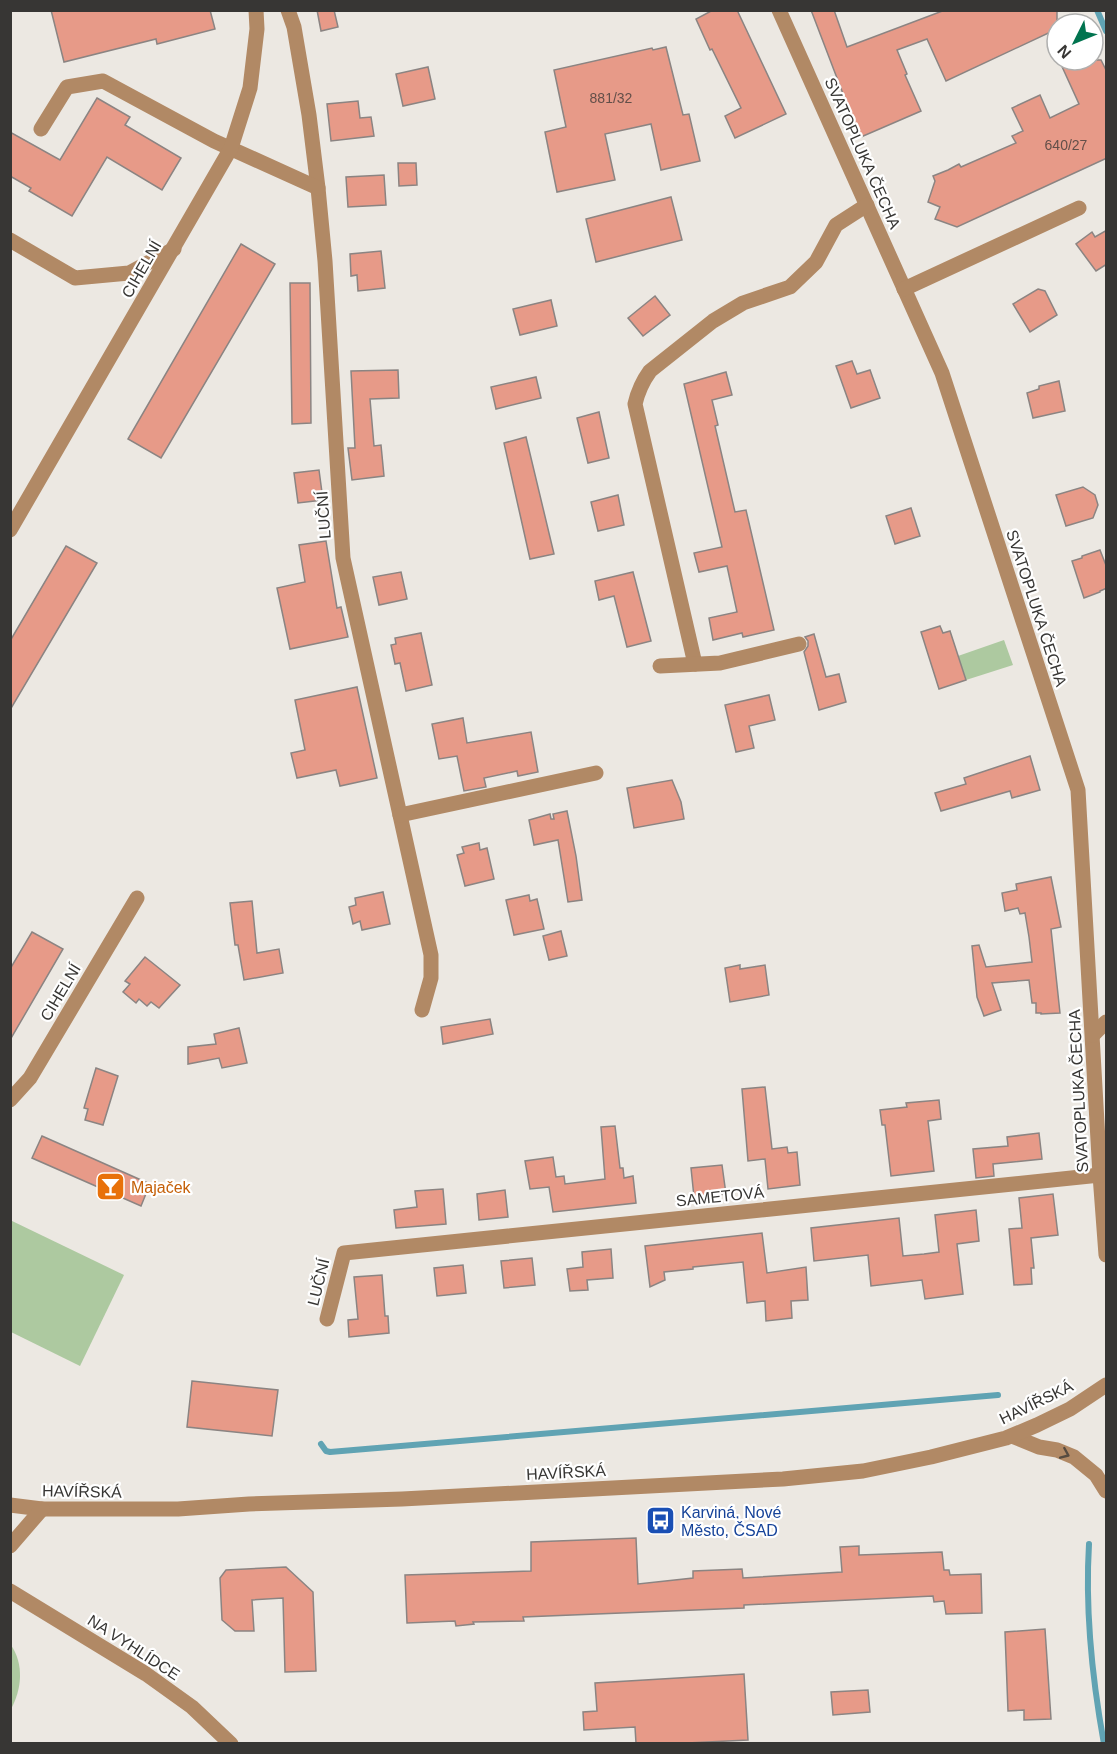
<svg xmlns="http://www.w3.org/2000/svg" width="1117" height="1754" viewBox="0 0 1117 1754" font-family="Arial,sans-serif">
<style>
.green{fill:#adc9a0}
.lines{fill:none;stroke-linecap:round;stroke-linejoin:round}
.stream{stroke:#60a3b3;stroke-width:6}
.building{fill:#e79a88;stroke:#8b8482;stroke-width:1.5}
.minor{stroke:#b18965;stroke-width:15}
.oneway{stroke:#564b40}
.labels{text-anchor:middle;stroke-width:4.5;stroke-linejoin:round;paint-order:stroke}
.number-label{font-size:14px;fill:#634f49}
.street-label{font-size:16px;fill:#373634;stroke:#fff}
.food-label{font-size:16px;fill:#c56008;stroke:#fff;text-anchor:start}
.transit-label{font-size:16px;fill:#164399;stroke:#fff;text-anchor:start}
</style>
<rect width="100%" height="100%" fill="#ece8e2"/>
<g class="green">
<polygon points="1004,640 1013,665 966,680 958,656"/>
<polygon points="10,1220 124,1275 80,1366 11,1332"/>
<path d="M11 1645C24 1664 22 1689 11 1709Z"/>
</g>
<g class="lines">
<g class="stream">
<polyline points="1097,10 1106,31"/>
<polyline points="321,1444 326,1451 330,1452 998,1395"/>
<path d="M1089 1544C1085 1610 1092 1678 1104 1744"/>
</g>
</g>
<g class="building">
<polygon points="51,10 210,10 215,29 157,44 156,39 64,62"/>
<polygon points="317,10 334,10 338,27 321,31"/>
<polygon points="713,10 737,10 786,114 735,138 725,116 741,108 712,49 710,50 696,19"/>
<polygon points="811,10 834,10 847,47 945,10 1057,10 1057,29 946,81 927,39 897,50 907,74 905,75 921,111 861,137 845,99"/>
<polygon points="666,47 683,115 689,114 700,161 661,170 651,124 605,134 615,180 557,192 545,132 566,127 554,70 652,48 653,50"/>
<polygon points="1059,60 1101,60 1107,72 1107,158 957,227 935,219 940,207 928,202 935,181 933,176 948,170 959,164 961,167 1016,143 1012,136 1023,131 1012,108 1040,95 1050,118 1079,104"/>
<polygon points="428,67 435,99 403,106 396,74"/>
<polygon points="97,98 130,117 125,125 181,158 162,190 107,157 72,216 29,191 31,188 10,176 10,132 60,160"/>
<polygon points="358,101 360,118 371,117 374,136 331,141 327,104"/>
<polygon points="398,163 416,163 417,185 399,186"/>
<polygon points="384,175 386,205 348,207 346,177"/>
<polygon points="671,197 682,240 596,262 586,219"/>
<polygon points="1107,230 1107,264 1096,271 1076,244 1092,232 1095,237"/>
<polygon points="241,244 275,264 161,458 128,439"/>
<polygon points="381,251 385,288 358,291 357,275 351,276 350,254"/>
<polygon points="290,283 310,283 311,423 292,424"/>
<polygon points="1038,289 1045,291 1057,315 1030,332 1013,304"/>
<polygon points="655,296 670,315 643,336 628,318"/>
<polygon points="551,300 557,326 520,335 513,309"/>
<polygon points="852,361 857,374 870,370 880,398 851,408 836,366"/>
<polygon points="398,370 399,398 370,399 374,446 381,445 384,476 352,480 348,448 355,448 351,371"/>
<polygon points="726,372 732,395 712,400 718,425 715,426 735,512 746,510 774,630 743,637 742,633 713,640 709,618 737,612 727,566 699,572 694,553 722,547 684,384"/>
<polygon points="536,377 541,398 496,409 491,387"/>
<polygon points="1059,381 1065,411 1033,418 1027,393 1039,389 1039,386"/>
<polygon points="599,412 609,458 588,463 577,418"/>
<polygon points="526,437 554,554 530,559 504,443"/>
<polygon points="319,470 323,500 298,503 294,473"/>
<polygon points="1083,487 1095,495 1098,505 1093,518 1066,526 1056,495"/>
<polygon points="618,495 624,525 598,531 591,502"/>
<polygon points="911,508 920,536 895,544 886,516"/>
<polygon points="326,541 337,608 341,607 348,637 290,649 277,588 305,582 299,545"/>
<polygon points="66,546 97,563 10,710 10,641"/>
<polygon points="1100,550 1107,568 1107,588 1100,591 1100,592 1084,598 1072,561 1082,558 1082,556"/>
<polygon points="401,572 407,599 379,605 373,577"/>
<polygon points="633,572 651,641 627,647 614,596 599,600 595,581"/>
<polygon points="940,626 943,633 950,631 966,680 939,689 921,632"/>
<polygon points="421,633 432,685 406,691 400,663 395,664 391,645 396,644 395,638"/>
<polygon points="814,634 826,677 839,674 846,702 819,710 804,652 808,646 808,641 805,637"/>
<polygon points="357,687 377,778 340,786 336,770 297,778 291,753 305,750 295,700"/>
<polygon points="769,695 775,720 749,726 754,748 736,752 725,705"/>
<polygon points="463,718 467,743 531,732 538,772 518,776 517,771 484,778 486,787 464,791 457,756 439,759 432,724"/>
<polygon points="1030,756 1040,790 1012,798 1010,791 941,811 935,793 966,784 964,778"/>
<polygon points="672,780 681,802 684,819 634,828 627,788"/>
<polygon points="567,811 576,856 582,900 568,902 558,840 534,845 529,820 550,814 551,819 554,819 553,814"/>
<polygon points="479,843 480,850 487,848 494,879 465,886 457,855 464,853 462,847"/>
<polygon points="1051,877 1061,927 1051,929 1060,1013 1041,1014 1041,1013 1036,1013 1036,1003 1032,1003 1029,980 992,983 1001,1010 984,1016 977,997 972,946 979,945 986,967 1032,962 1029,937 1025,913 1020,914 1018,908 1005,911 1002,893 1017,890 1016,884"/>
<polygon points="383,892 390,924 362,930 360,921 353,924 349,907 356,905 355,898"/>
<polygon points="529,895 530,901 537,899 544,929 514,935 506,900"/>
<polygon points="252,901 257,953 279,949 283,973 244,980 238,945 235,945 230,903"/>
<polygon points="561,931 567,956 549,960 543,936"/>
<polygon points="32,932 63,949 10,1040 10,969"/>
<polygon points="145,957 180,985 159,1008 151,1002 147,1006 139,999 136,1003 123,992 130,984 125,981"/>
<polygon points="740,965 740,969 765,965 769,995 730,1002 725,968"/>
<polygon points="490,1019 493,1034 443,1044 441,1027"/>
<polygon points="239,1028 247,1063 222,1068 219,1058 188,1064 188,1047 216,1044 214,1034"/>
<polygon points="96,1068 118,1076 103,1125 85,1120 88,1109 84,1108"/>
<polygon points="765,1087 772,1149 787,1147 788,1153 797,1152 800,1185 768,1189 765,1159 748,1161 742,1089"/>
<polygon points="939,1100 941,1119 928,1121 934,1171 891,1176 885,1125 882,1125 880,1110 907,1107 906,1103"/>
<polygon points="615,1126 620,1168 623,1168 624,1178 633,1176 636,1203 553,1212 549,1187 530,1189 525,1161 553,1157 556,1177 564,1176 565,1184 605,1179 601,1127"/>
<polygon points="1039,1133 1042,1159 993,1164 994,1176 976,1178 973,1149 1008,1146 1007,1137"/>
<polygon points="42,1136 150,1184 141,1206 32,1158"/>
<polygon points="722,1165 726,1194 694,1197 691,1168"/>
<polygon points="443,1189 446,1224 396,1228 394,1210 417,1207 415,1191"/>
<polygon points="505,1190 508,1217 479,1220 477,1194"/>
<polygon points="1053,1194 1058,1235 1031,1238 1034,1268 1031,1268 1032,1284 1014,1285 1009,1229 1022,1228 1019,1198"/>
<polygon points="976,1210 979,1241 957,1244 963,1294 925,1299 922,1280 871,1286 868,1255 814,1261 811,1228 899,1218 903,1256 924,1254 939,1252 935,1215"/>
<polygon points="762,1233 767,1273 806,1267 808,1300 791,1301 792,1318 766,1321 765,1301 747,1303 743,1262 693,1267 693,1269 664,1272 665,1280 650,1287 645,1246"/>
<polygon points="611,1249 613,1278 587,1280 588,1290 570,1291 567,1269 583,1267 582,1252"/>
<polygon points="532,1258 535,1285 504,1288 501,1261"/>
<polygon points="463,1265 466,1293 437,1296 434,1268"/>
<polygon points="382,1275 385,1316 388,1316 389,1333 349,1337 348,1320 358,1319 354,1277"/>
<polygon points="192,1381 278,1390 272,1436 187,1427"/>
<polygon points="636,1538 638,1584 693,1578 693,1571 742,1569 743,1578 842,1572 840,1547 859,1546 859,1555 942,1552 944,1570 949,1570 950,1575 981,1574 982,1613 946,1614 944,1601 934,1602 933,1596 744,1605 744,1608 523,1617 524,1621 473,1622 474,1624 456,1626 455,1621 407,1623 405,1575 531,1571 531,1542"/>
<polygon points="286,1567 313,1592 316,1671 285,1672 283,1598 252,1600 254,1631 235,1631 222,1620 220,1578 226,1570"/>
<polygon points="1045,1629 1051,1719 1024,1720 1024,1710 1008,1711 1005,1632"/>
<polygon points="744,1674 748,1740 687,1743 636,1743 635,1727 584,1730 583,1712 597,1711 595,1683"/>
<polygon points="868,1690 870,1712 833,1715 831,1692"/>
</g>
<g class="lines">
<g class="minor">
<polyline points="288,10 294,27 309,115 318,188 325,261 343,558 431,955 431,978 422,1010"/>
<polyline points="779,10 942,373 1078,790 1100,1175 1106,1255"/>
<polyline points="41,129 67,87 103,81 214,141 318,188"/>
<polyline points="10,240 75,278 129,273 174,249"/>
<polyline points="904,289 1079,208"/>
<polyline points="10,530 231,148 250,88 257,29 256,10"/>
<path d="M695 664 635 404C638 391 642 382 650 371L713 321 743 303 790 287 816 262 836 225 867 205"/>
<polyline points="660,666 720,663 799,644"/>
<polyline points="400,815 596,773"/>
<polyline points="1093,1035 1106,1022"/>
<polyline points="10,1100 30,1078 137,898"/>
<polyline points="327,1319 344,1253 1100,1175"/>
<polyline points="1012,1436 1039,1447 1057,1450 1074,1457 1096,1475 1106,1491"/>
<polyline points="10,1505 42,1509 178,1509 249,1504 402,1499 783,1479 863,1471 931,1457 1006,1438 1037,1425 1070,1409 1106,1385"/>
<polyline points="10,1546 42,1509"/>
<polyline points="10,1591 146,1674 192,1707 231,1744"/>
</g>
</g>
<defs><path id="oneway-chevron" d="M-2-3.5L2.5 0L-2 3.5" fill="none" stroke-width="1.6" stroke-linecap="round" stroke-linejoin="round" transform="scale(1.5)"/></defs>
<use class="oneway" href="#oneway-chevron" transform="translate(1065 1454) rotate(23)"/>
<defs>
<symbol id="bar-square" viewBox="-11 -11 22 22"><rect x="-9" y="-9" width="18" height="18" rx="4" fill="#e8710a" stroke="#fff"/><path d="M-6-5H6L.8 .8V4.5H3.5V6h-7V4.5H-.8V.8Z" fill="#fff"/></symbol>
<symbol id="bus-square" viewBox="-11 -11 22 22"><rect x="-9" y="-9" width="18" height="18" rx="4" fill="#1a4fb4" stroke="#fff"/><path d="M-5-6H5V4H4V6H2V4H-2V6H-4V4H-5ZM-3.5-4V0h7V-4ZM-3.5 1.2v1.5H-2V1.2ZM2 1.2v1.5H3.5V1.2Z" fill="#fff"/></symbol>
</defs>
<g fill-rule="evenodd">
<use href="#bar-square" x="94" y="1170" width="33" height="33"/>
<use href="#bus-square" x="644" y="1504" width="33" height="33"/>
</g>
<g class="labels">
<g class="number-label">
<text x="611" y="103">881/32</text>
<text x="1066" y="150">640/27</text>
</g>
<g class="street-label">
<text transform="translate(863 153) rotate(66)" y="6">SVATOPLUKA ČECHA</text>
<text transform="translate(141 269) rotate(-60)" y="6">CIHELNÍ</text>
<text transform="translate(323 515) rotate(-94)" y="6">LUČNÍ</text>
<text transform="translate(1037 608) rotate(72)" y="6">SVATOPLUKA ČECHA</text>
<text transform="translate(60 992) rotate(-59)" y="6">CIHELNÍ</text>
<text transform="translate(1078 1091) rotate(-93)" y="6">SVATOPLUKA ČECHA</text>
<text transform="translate(720 1196) rotate(-6)" y="6">SAMETOVÁ</text>
<text transform="translate(318 1282) rotate(-76)" y="6">LUČNÍ</text>
<text transform="translate(1036 1402) rotate(-26)" y="6">HAVÍŘSKÁ</text>
<text transform="translate(566 1472) rotate(-3)" y="6">HAVÍŘSKÁ</text>
<text transform="translate(82 1491) rotate(1)" y="6">HAVÍŘSKÁ</text>
<text transform="translate(134 1647) rotate(33)" y="6">NA VYHLÍDCE</text>
</g>
<g class="food-label">
<text x="131" y="1193">Majaček</text>
</g>
<g class="transit-label">
<text x="681" y="1518">Karviná, Nové<tspan x="681" dy="18">Město, ČSAD</tspan></text>
</g>
</g>
<rect width="1117" height="1754" fill="none" stroke="#373634" stroke-width="24"/>
<g transform="translate(1075 42) rotate(227)"><circle r="28" fill="#ffffff" stroke="#afafae" stroke-width="1.5"/>
<path d="M0-4.5L10 22L0 15L-10 22Z" fill="#01744f"/>
<text y="-9" font-size="16" font-weight="bold" text-anchor="middle" fill="#373634">N</text>
</g>
</svg>
